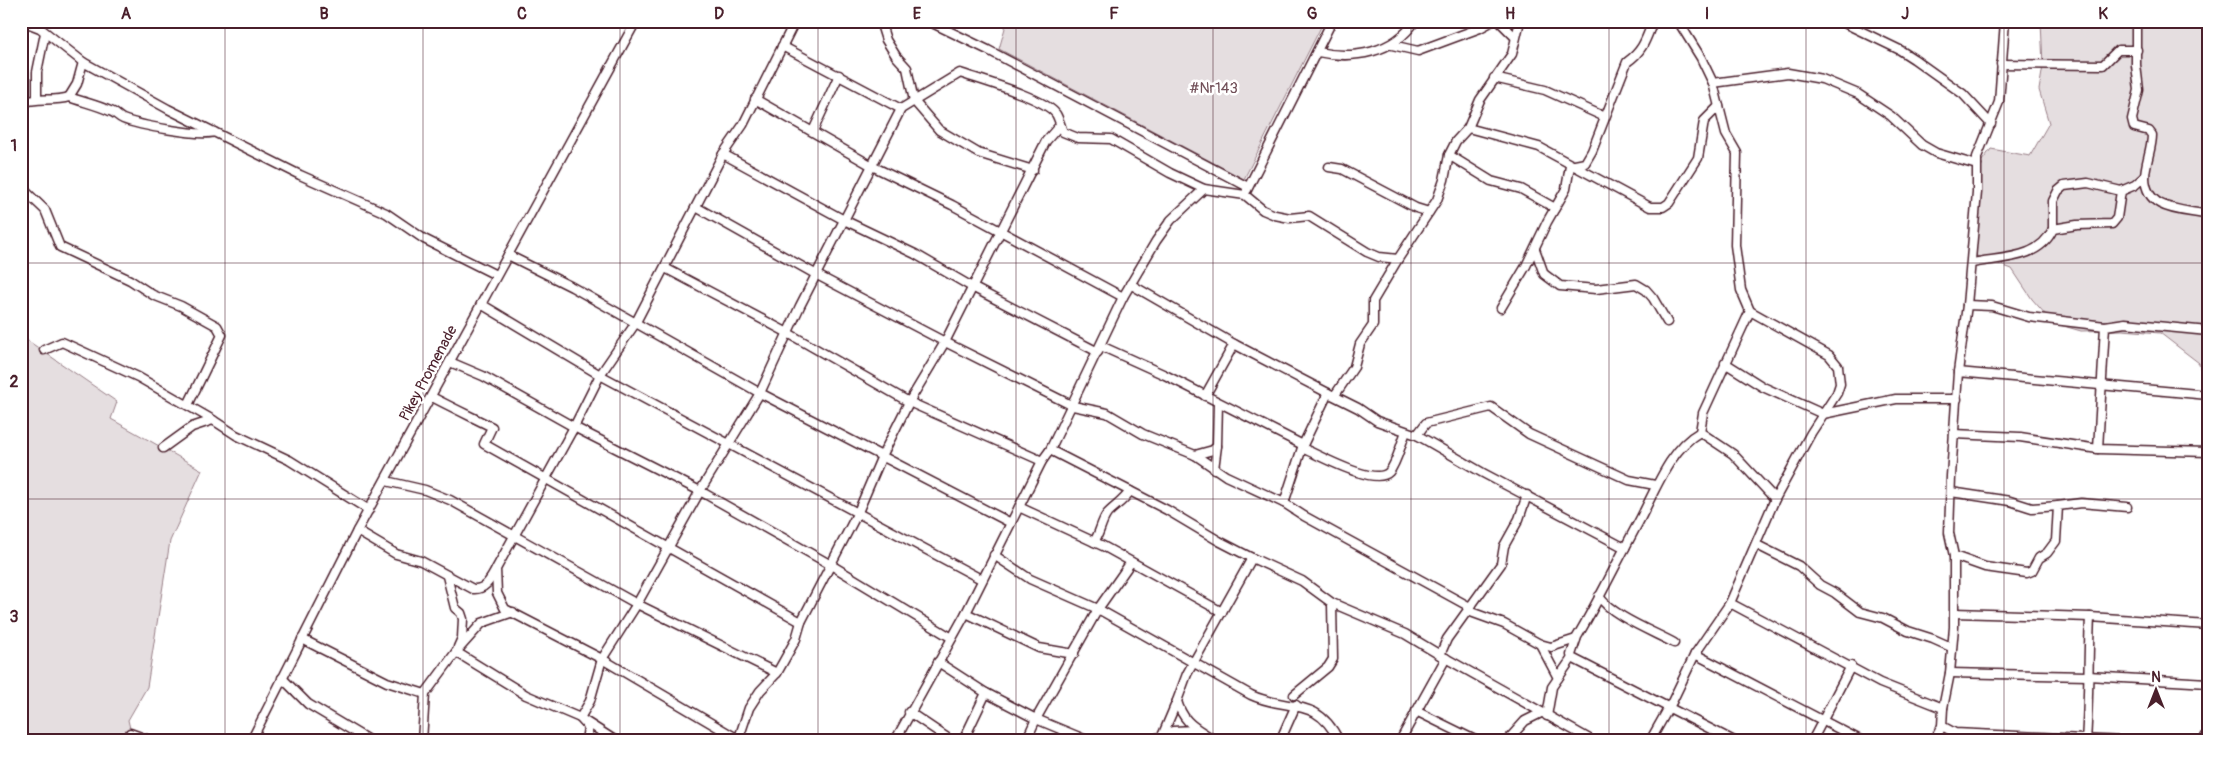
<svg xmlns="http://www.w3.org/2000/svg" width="2229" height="762" viewBox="0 0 2229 762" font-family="Pangolin,sans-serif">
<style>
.green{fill:#e5dee0;stroke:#987e86}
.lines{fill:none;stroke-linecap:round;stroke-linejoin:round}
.minor-casing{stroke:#4a1f2b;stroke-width:11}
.minor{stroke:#fff;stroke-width:8}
.grid{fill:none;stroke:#4a1f2b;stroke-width:1;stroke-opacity:0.55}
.labels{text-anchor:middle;stroke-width:5;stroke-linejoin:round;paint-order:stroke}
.park-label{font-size:15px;fill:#714f58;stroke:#fff}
.street-label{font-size:15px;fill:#4a1f2b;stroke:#fff}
.neatline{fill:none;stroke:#4a1f2b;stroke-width:2}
.grid-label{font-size:16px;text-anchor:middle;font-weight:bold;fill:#4a1f2b}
</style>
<rect width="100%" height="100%" fill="#fff"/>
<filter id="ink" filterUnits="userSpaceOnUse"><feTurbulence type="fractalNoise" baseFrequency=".02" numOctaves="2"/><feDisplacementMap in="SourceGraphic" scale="10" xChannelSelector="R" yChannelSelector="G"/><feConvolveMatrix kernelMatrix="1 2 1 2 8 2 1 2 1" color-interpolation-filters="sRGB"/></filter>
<g filter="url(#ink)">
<g class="green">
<polygon points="1007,21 1324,21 1244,179 999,49"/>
<polygon points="2041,21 2208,21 2208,402 2199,363 2160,333 2122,330 2081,331 2053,323 2032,299 2012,269 1974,255 1978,166 1991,149 2030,156 2049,123 2039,90 2043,66"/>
<polygon points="21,336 117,402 111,419 202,470 170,541 147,687 128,720 133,741 21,741"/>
</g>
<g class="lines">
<defs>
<g id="minor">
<polyline points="22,21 40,28 83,62"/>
<polyline points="880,21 886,40 896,56 907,68 914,101 939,130 978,153 1033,170"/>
<polyline points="928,21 988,50 1248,187"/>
<polyline points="1499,21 1515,37"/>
<polyline points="1840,21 1900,50 1914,59 1963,94 1991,124"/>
<path d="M2136 21V65L2139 90 2132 119 2134 127 2149 131 2152 135C2152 149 2145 163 2145 177 2146 212 2182 209 2208 215"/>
<polyline points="1392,45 1418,51 1480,28 1493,21"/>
<polyline points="782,46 901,109"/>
<path d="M1318 52C1353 60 1394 53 1415 21"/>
<polyline points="2001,64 2103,65 2118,50 2137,50"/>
<polyline points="1494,78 1545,90 1605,117"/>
<polyline points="1713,83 1788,73 1822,79 1858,94 1891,116 1922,145 1936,153 1977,165"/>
<polyline points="69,97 77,84 83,62 168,109 300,175 386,213 424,239 496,275"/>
<polyline points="37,99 37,72 45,33"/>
<polyline points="755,99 874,167 952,205 1123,297"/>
<path d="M21 103C38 97 53 102 69 97 83 102 97 105 110 111 115 112 118 117 123 119 138 125 200 137 214 132"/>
<polyline points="1468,128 1539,147 1650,207 1663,207 1669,203 1698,158 1704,121 1719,106"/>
<polyline points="813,131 839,75"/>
<polyline points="723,154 846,221 915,254 972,287 1098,352"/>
<polyline points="1449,155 1491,181 1521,189 1555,208"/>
<polyline points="1329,167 1342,169 1416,208 1429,212"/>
<polyline points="21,187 45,210 60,247 130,280 153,295 181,306 217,326 222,335 188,405"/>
<polyline points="1247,190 1332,21"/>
<polyline points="696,207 817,275 945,342 1073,406 1107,413 1143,434 1195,455 1226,476 1284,503 1304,516 1470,607"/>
<polyline points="2053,229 2053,201 2058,191 2064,186 2088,183 2121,191 2135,185 2145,176"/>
<polyline points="1535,249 1544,274 1560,286 1596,289 1636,284 1646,290 1653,298 1667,322"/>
<polyline points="508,255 572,287 760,393 1009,522"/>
<path d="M1972 263C2001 257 2039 260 2053 229L2077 225 2112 224 2117 218 2121 191"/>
<polyline points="665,268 788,333 909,402 1042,461"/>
<polyline points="1130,284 1234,344"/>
<polyline points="481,304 600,375 981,579"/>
<polyline points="1967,305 1977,192 1977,157 1999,102 2005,21"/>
<path d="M1501 308 1526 266 1547 222 1566 189 1570 166 1585 163 1592 151 1627 62C1643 51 1646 39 1653 21"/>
<polyline points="1750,311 1703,413 1700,432 1733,454 1775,499"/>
<polyline points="1101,346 1165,375 1303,445"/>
<polyline points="44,350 62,342 138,377 213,420"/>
<polyline points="450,362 483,376 574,427 700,491 831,565 952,638"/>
<polyline points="1725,363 1763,387 1823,414 1896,399 1957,399"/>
<polyline points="1958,372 1967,305 1992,306 2029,317 2105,326"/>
<polyline points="1328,393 1358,408 1377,421 1417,435 1483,473 1625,548"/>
<polyline points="1335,395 1354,367 1360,344 1373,325 1373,301 1398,259"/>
<polyline points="1205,396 1234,344 1328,393 1303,445 1284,503"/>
<path d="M432 397C453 408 472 417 492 427L484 444 801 622"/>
<path d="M1700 432C1669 449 1654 494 1637 525 1617 562 1599 600 1577 637L1571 655 1572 658 1734 741"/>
<polyline points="1954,434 2020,437 2098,449 2208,452"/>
<polyline points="1417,435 1426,423 1491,407 1529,434 1629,480 1655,485"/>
<polyline points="163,448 192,427 213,420 236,435 289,460 369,510"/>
<path d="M1302 448C1319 455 1375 487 1389 472 1397 463 1401 443 1406 432"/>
<polyline points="2098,449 2105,326 2125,323 2208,331"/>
<path d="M1050 450 1167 510 1219 541 1252 558 1187 674 1177 701C1184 725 1198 728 1215 741"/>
<polyline points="1195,455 1213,450 1217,446 1218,403"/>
<polyline points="1214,469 1217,446"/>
<polyline points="386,481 425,490 450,500 637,604 777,673"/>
<polyline points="1951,492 2010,501 2032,508 2058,506"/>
<polyline points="1019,507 1103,546 1222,612"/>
<path d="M357 531 396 554 421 561 473 589C485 590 490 580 495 571"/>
<path d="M1094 542C1100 533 1101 522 1107 514 1114 506 1123 502 1130 491"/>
<polyline points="1757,545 1799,566 1820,585 1835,593 1860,612 1883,618 1908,631 1933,639 1951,647"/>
<path d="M994 555 1030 579 1098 609 1251 695C1287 712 1317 695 1339 741"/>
<polyline points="1954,556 1985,567 2027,573 2032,571 2039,558 2047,553 2056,541 2058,506 2081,503 2127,507"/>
<polyline points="1252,558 1302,581 1332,603 1405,634 1440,655 1593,741"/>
<polyline points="447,576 455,608 461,613 463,619 462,638 458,647"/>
<path d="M1599 596C1610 615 1654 632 1674 643"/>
<polyline points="1730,603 1880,683 1943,708 1942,726 1955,733 2125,741"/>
<polyline points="1468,611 1504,624 1540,644 1551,647 1576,639"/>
<polyline points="966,613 1039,648 1074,654"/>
<polyline points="1954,613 2090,617 2208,625"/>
<polyline points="302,639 387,682 425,694"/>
<polyline points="1540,644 1558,678"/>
<polyline points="456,652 526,695 580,718 616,741"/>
<polyline points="1695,654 1862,741"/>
<polyline points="1440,655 1447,639 1501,564 1504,546 1519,519 1527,495"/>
<polyline points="938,662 986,693 963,741"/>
<polyline points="1950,673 2088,676 2208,683"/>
<polyline points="282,678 308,704 370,741"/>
<polyline points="986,693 1036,719 1089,741"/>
<polyline points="1294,695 1328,667 1333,659 1332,603"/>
<polyline points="1943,708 1950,673 1954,627 1954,556 1949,533 1951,476 1958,372 2208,395"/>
<polyline points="1416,711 1477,741"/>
<polyline points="909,712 952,741"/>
<polyline points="1547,716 1552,687 1572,658"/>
<polyline points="130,733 152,741"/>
<polyline points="1163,734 1177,701"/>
<polyline points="738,739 602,659 505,609 497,593 496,569 574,427 600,375 635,324 723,154 743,125 795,21"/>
<polyline points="251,741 357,531 636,21"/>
<polyline points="422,741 425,694 456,652 482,623 513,612"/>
<path d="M586 741 588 727 580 718 590 701 602 659 637 604 700 491 760 393 800 306 901 109 960 73C980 80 1045 98 1056 114 1059 119 1061 127 1063 132L1078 138 1111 139 1170 173 1204 189 1245 195 1263 210 1275 215 1290 218 1309 216 1367 252 1379 257 1398 259 1437 200 1444 180 1449 155 1456 141 1468 128 1480 100 1512 54 1520 21"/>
<polyline points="738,741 749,708 760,691 777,673 796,639 801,622 858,512 882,456 909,402 945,342 1046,141 1060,125"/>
<polyline points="895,741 966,613 1042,461 1050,450 1123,297 1156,241 1171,220 1204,189"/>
<polyline points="1026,741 1036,719 1098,609 1131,562"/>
<polyline points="1150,741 1173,731 1195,730"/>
<polyline points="1280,741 1296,705"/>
<polyline points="1400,741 1446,658"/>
<polyline points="1507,741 1525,721 1541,713"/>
<polyline points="1650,741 1672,702 1695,654 1730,603 1775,499 1811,433 1837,393 1840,384 1838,366 1829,355 1750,311 1741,290 1735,245 1737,153 1726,134 1713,83 1701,58 1678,21"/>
<polyline points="1812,741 1851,666"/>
<polyline points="1934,741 1942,726"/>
<path d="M2086 741C2089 699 2088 658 2090 617"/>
<polyline points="2203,741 2208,732"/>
</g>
</defs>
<use href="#minor" class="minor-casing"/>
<use href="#minor" class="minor"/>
</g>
</g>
<path class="grid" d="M225 21V741M423 21V741M620 21V741M818 21V741M1016 21V741M1213 21V741M1411 21V741M1609 21V741M1806 21V741M2004 21V741M21 263H2208M21 499H2208"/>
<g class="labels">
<g class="park-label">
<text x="1214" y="93">#Nr143</text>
</g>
<g class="street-label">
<text transform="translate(428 373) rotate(-62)" y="5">Pikey Promenade</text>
</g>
</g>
<rect width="2229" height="762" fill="none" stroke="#fff" stroke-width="55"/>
<g transform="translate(2156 690)" stroke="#ffffff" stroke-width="4" paint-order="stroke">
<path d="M0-4L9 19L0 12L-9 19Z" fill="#4a1f2b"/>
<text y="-8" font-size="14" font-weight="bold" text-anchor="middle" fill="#4a1f2b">N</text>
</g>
<rect x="28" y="28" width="2174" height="706" class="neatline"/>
<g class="grid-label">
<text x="126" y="19">A</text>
<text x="324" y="19">B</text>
<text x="522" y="19">C</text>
<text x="719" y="19">D</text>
<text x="917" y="19">E</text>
<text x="1114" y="19">F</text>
<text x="1312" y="19">G</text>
<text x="1510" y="19">H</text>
<text x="1707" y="19">I</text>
<text x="1905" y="19">J</text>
<text x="2103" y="19">K</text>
<text x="14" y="151">1</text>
<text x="14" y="387">2</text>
<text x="14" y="622">3</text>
</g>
</svg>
